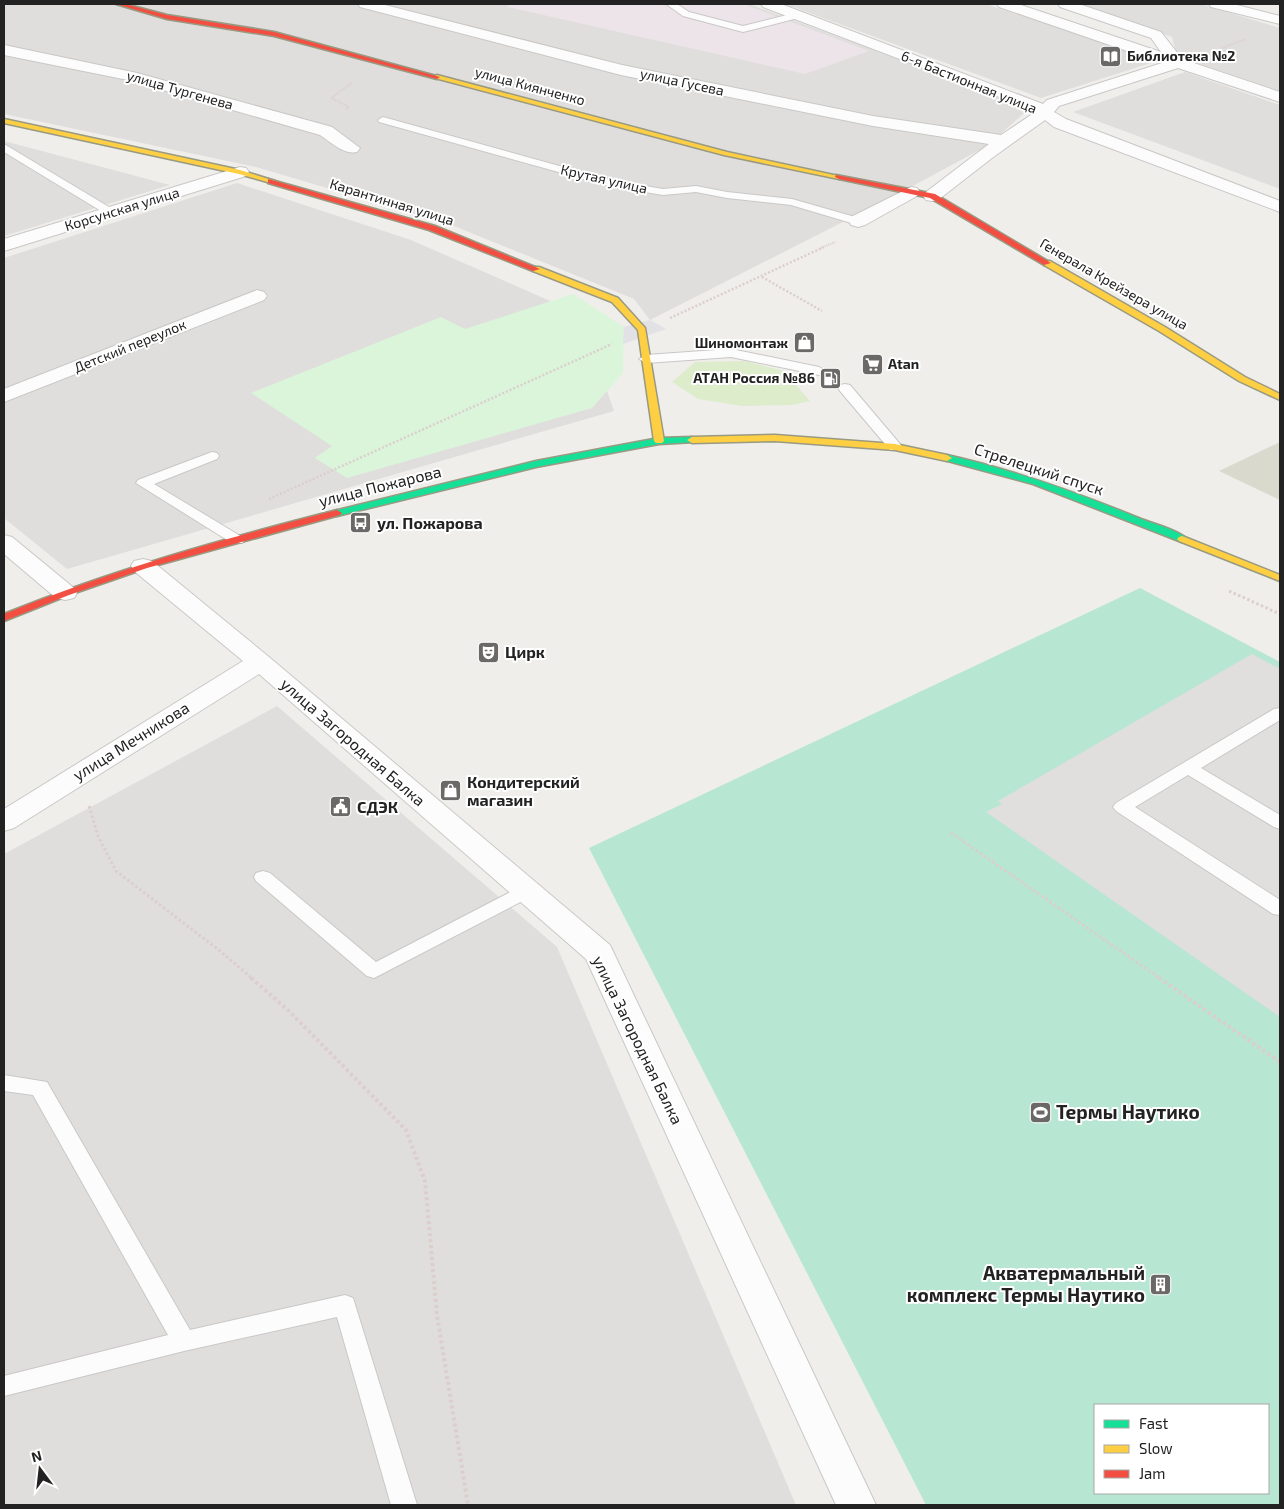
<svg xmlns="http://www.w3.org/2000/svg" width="1284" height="1509" viewBox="0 0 1284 1509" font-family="'Exo 2',sans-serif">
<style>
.residential{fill:#dfdedc}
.industrial{fill:#ede4e9}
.construction{fill:#d9d9cd}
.grass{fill:#ddeccb}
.park{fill:#daf5da}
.pitch{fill:#b7e6d2;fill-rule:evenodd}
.parking{fill:#e0dfde}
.plaza{fill:#e2e1e5}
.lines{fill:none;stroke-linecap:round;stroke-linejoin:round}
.lane-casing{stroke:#c9c8c7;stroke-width:2}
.street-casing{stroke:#c9c8c7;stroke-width:2}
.fast-casing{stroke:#999a82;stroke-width:3}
.slow-casing{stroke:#999a82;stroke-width:3}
.jam-casing{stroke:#999a82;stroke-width:3}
.path-far3{stroke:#dccecd;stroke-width:2;stroke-dasharray:1 1;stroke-linecap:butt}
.path-far2{stroke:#dccecd;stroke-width:2.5;stroke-dasharray:2 2;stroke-linecap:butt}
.path-far1{stroke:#dccecd;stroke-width:3;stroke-dasharray:2.5 2.5;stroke-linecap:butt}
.path{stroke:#dccecd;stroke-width:4;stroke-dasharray:3 3;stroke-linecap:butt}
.lane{fill:#fdfcfc;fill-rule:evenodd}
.street{fill:#fdfcfc;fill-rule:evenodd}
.fast{fill:#16e098;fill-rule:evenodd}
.slow{fill:#ffcf43;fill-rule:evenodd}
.jam{fill:#f24e42;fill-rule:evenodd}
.labels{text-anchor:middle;stroke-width:4;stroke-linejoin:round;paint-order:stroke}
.far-poi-label{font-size:14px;font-weight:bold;fill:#222;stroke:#fff;text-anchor:start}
.far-street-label{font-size:14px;fill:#222;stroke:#fff}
.street-label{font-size:16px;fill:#222;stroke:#fff}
.poi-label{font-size:16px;font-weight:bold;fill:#222;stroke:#fff;text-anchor:start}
.near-poi-label{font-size:19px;font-weight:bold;fill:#222;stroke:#fff;text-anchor:start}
</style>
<rect width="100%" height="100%" fill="#f0eeeb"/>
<g class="residential">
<polygon points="4,4 749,4 1030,108 987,146 896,195 650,320 634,299 449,224 256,167 4,114"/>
<polygon points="785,4 986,4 1157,61 1041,98"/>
<polygon points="1069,4 1201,4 1280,28 1280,91 1177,56 1172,37"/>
<polygon points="1185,72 1280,105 1280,189 1073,112"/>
<polygon points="4,141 170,185 4,236"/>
<polygon points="237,183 411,240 580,314 614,411 67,569 4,518 4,258"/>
<polygon points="277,706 557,947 796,1505 4,1505 4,854"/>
</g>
<polygon class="industrial" points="508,4 743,4 869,51 805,74 508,7"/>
<polygon class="construction" points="1280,442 1280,500 1219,471"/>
<polygon class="grass" points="744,361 784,371 810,401 793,405 742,406 698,399 672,382 695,362"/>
<polygon class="park" points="573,294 624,327 623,373 592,408 347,478 315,458 332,446 251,393 441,317 465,329"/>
<path class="pitch" d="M1140 588 1280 662V1505H926L589 848ZM1095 1405H1268V1493H1095Z"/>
<polygon class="parking" points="1252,654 1280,669 1280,1017 986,812 1002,804 998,801"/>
<polygon class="plaza" points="650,320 666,329 623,344 624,327"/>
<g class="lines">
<defs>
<g id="lane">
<polygon points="666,4 677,4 689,12 743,26 799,12 804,15 802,17 743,32 683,16"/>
<polygon points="383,117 610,180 663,189 696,186 727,192 792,199 862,219 864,221 858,225 791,205 727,198 696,192 663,195 609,186 379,122 378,120"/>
<polygon points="4,144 114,210 116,212 114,214 106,214 4,152"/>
<polygon points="731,349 819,367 826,371 819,375 731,357 646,363 639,359 646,355"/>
<polygon points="845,384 850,385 900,444 902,447 900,450 890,450 840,391 838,388 840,385"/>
<polygon points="212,452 217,453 219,456 217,459 154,484 242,537 245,540 242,543 232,543 136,483 138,480"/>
<polygon points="1280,708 1280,720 1201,768 1280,815 1280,829 1274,827 1188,775 1135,807 1280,900 1280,915 1273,914 1116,811 1113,807 1116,803 1274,709"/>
<polygon points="263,871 270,873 376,962 520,887 527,885 534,887 536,891 534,895 374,978 367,976 256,881 254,877 256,873"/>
<polygon points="4,1075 47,1082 190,1330 345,1295 353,1298 417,1505 391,1505 337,1317 184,1351 4,1396 4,1376 168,1335 33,1095 4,1091"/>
</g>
<g id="street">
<polygon points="358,4 381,4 622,65 873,116 1001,135 1034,113 1026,107 763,7 761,4 781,4 1043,104 1047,100 1162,63 999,7 997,4 1018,4 1161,52 1151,38 1060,7 1058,4 1079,4 1161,32 1182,59 1280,92 1280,102 1178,68 1059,106 1054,112 1066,119 1280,201 1280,212 1054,127 1045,120 992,158 938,200 932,201 926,200 923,196 926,192 989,144 873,126 621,75 360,7"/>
<polygon points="1209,4 1233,4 1280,16 1280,24 1211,7"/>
<path d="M4 45 137 73 332 127 360 148 357 152C343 155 331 142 320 135L128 80 4 55Z"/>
<polygon points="240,167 246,168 249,172 246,176 4,251 4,239"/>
<polygon points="911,187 917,188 920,192 917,196 865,225 858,227 851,225 849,221 851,217"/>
<polygon points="257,290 264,292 267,296 264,300 4,402 4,389"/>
<polygon points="4,535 12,537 74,588 77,593 74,598 65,600 56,598 4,554"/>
<polygon points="143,559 152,561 269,657 610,945 876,1505 836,1505 586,959 259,674 14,828 4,831 4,809 243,661 134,571 131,566 134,561"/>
</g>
<g id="fast">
<polygon points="692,437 697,440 695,442 659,444 536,467 337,516 332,513 334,511 536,461 659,438"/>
<path d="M947 455C1014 470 1078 493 1141 519 1154 524 1178 530 1187 539L1182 542 1179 541 1033 484 944 460 942 458Z"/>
</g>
<g id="slow">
<polygon points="437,75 727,152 843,177 839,179 724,155 435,78 434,77"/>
<polygon points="4,119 240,170 275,181 271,183 239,174 4,123"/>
<polygon points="1044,261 1050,261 1165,327 1245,377 1280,394 1280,400 1239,381 1159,331 1044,265"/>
<polygon points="533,267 539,267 618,298 645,328 664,441 662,443 656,443 654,441 638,330 612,302 533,271"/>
<polygon points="775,435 895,444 947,455 952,458 947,461 895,450 775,441 692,443 687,440 692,437"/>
<polygon points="1182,536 1280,575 1280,581 1179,541 1177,539 1179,537"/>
</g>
<g id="jam">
<polygon points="116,4 125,4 167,15 274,32 440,77 437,79 274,36 167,19"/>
<polygon points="836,175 935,194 1051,263 1044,265 930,198 839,179 835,177"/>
<polygon points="268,179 435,226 540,269 533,271 429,230 268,183"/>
<path d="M337 510 342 513 340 515 147 568 69 595 4 621V614C112 570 223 539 337 510Z"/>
</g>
</defs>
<use href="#lane" class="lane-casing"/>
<use href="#street" class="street-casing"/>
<use href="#fast" class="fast-casing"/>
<use href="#slow" class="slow-casing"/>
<use href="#jam" class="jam-casing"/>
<g class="path-far3">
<polyline points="1222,48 1246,39"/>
<polyline points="346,109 349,107 331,98 352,83"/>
<polyline points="821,248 835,242"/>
</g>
<g class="path-far2">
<polyline points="762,277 822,311"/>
<polyline points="670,318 824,247"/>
<polyline points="269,499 612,344"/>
</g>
<g class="path-far1">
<polyline points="1229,591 1280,614"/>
<polyline points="89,806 98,836 116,871 220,951 253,979"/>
<polyline points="951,833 1161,979"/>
</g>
<g class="path">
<polyline points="251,978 287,1009 406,1130 425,1181 437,1315 468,1505"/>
<polyline points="1159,978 1280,1062"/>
</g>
<use href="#lane" class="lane"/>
<use href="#street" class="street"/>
<use href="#fast" class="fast"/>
<use href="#slow" class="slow"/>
<use href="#jam" class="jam"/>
</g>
<defs>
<symbol id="library-square" viewBox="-11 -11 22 22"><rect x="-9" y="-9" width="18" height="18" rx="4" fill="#6a6968" stroke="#fff"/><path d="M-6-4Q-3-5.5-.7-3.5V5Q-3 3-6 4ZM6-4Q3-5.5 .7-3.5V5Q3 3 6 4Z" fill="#fff"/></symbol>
<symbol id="shop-square" viewBox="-11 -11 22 22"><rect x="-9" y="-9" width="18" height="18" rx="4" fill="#6a6968" stroke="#fff"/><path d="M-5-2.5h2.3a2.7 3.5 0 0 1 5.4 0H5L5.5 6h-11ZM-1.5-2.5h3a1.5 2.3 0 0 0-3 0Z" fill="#fff"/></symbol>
<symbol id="supermarket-square" viewBox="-11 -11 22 22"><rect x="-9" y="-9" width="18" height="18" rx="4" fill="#6a6968" stroke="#fff"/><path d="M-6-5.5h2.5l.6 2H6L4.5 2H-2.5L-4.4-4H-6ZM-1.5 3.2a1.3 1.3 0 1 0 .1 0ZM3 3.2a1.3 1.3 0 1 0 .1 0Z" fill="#fff"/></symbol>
<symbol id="fuel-square" viewBox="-11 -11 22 22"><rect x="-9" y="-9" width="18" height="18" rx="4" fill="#6a6968" stroke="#fff"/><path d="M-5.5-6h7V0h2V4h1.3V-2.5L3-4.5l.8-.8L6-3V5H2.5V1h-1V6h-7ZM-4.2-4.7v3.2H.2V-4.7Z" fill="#fff"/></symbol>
<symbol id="bus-square" viewBox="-11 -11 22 22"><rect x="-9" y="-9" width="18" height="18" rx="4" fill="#6a6968" stroke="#fff"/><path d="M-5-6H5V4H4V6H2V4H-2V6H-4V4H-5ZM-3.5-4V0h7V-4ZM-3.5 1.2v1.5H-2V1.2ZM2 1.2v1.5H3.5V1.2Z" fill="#fff"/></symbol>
<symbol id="theatre-square" viewBox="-11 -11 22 22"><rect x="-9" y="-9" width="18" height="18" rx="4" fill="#6a6968" stroke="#fff"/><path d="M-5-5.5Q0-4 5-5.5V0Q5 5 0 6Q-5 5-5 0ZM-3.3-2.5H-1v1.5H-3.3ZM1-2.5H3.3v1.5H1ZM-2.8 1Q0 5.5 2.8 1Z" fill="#fff"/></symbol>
<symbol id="civic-square" viewBox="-11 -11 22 22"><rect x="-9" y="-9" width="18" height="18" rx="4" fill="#6a6968" stroke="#fff"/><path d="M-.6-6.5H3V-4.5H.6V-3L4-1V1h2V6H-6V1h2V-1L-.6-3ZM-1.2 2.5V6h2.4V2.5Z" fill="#fff"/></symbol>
<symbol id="stadium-square" viewBox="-11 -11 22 22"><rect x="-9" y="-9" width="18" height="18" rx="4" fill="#6a6968" stroke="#fff"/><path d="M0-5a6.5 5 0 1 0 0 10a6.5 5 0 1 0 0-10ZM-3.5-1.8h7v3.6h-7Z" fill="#fff"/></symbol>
<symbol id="building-square" viewBox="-11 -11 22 22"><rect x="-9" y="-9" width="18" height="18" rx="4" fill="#6a6968" stroke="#fff"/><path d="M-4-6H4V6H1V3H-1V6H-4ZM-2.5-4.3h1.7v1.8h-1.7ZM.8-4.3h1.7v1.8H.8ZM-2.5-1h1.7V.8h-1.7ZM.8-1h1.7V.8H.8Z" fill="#fff"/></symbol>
</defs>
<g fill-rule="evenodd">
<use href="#library-square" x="1098" y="44" width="25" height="25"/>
<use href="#shop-square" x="792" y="330" width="25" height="25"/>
<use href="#supermarket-square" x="860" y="352" width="25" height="25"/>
<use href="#fuel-square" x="818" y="366" width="25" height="25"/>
<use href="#bus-square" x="348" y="510" width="25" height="25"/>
<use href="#theatre-square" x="476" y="640" width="25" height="25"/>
<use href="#shop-square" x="438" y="778" width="25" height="25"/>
<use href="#civic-square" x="328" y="794" width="25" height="25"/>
<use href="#stadium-square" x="1028" y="1100" width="25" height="25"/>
<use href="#building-square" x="1148" y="1272" width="25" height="25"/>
</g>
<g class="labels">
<g class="far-poi-label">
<text x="1127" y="61">Библиотека №2</text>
<text x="788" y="348" text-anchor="end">Шиномонтаж</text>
<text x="888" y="369">Atan</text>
<text x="815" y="383" text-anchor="end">АТАН Россия №86</text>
</g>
<g class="far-street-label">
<text transform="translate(682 82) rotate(12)" y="5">улица Гусева</text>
<text transform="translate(969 82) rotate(22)" y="5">6-я Бастионная улица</text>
<text transform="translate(530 86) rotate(15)" y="5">улица Киянченко</text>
<text transform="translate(180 90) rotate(16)" y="5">улица Тургенева</text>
<text transform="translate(604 179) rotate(13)" y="5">Крутая улица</text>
<text transform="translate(392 202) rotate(17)" y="5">Карантинная улица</text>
<text transform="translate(122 209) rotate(-17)" y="5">Корсунская улица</text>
<text transform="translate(1114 284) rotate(30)" y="5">Генерала Крейзера улица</text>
<text transform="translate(130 346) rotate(-22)" y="5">Детский переулок</text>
</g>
<g class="street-label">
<text transform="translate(1039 469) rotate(18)" y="6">Стрелецкий спуск</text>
<text transform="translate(380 486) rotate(-14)" y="6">улица Пожарова</text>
<text transform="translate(131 741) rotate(-32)" y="6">улица Мечникова</text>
<text transform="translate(353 742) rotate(41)" y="6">улица Загородная Балка</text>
<text transform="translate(638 1040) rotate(64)" y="6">улица Загородная Балка</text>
</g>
<g class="poi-label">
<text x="377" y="529">ул. Пожарова</text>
<text x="505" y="658">Цирк</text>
<text x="467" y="788">Кондитерский<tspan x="467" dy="18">магазин</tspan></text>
<text x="357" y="813">СДЭК</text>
</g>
<g class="near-poi-label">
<text x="1056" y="1119">Термы Наутико</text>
<text x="1145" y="1280" text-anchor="end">Акватермальный<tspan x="1145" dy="22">комплекс Термы Наутико</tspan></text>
</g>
</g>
<rect width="1284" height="1509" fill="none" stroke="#222222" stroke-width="10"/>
<rect x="1094" y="1404" width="175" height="90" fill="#ffffff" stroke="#a7a7a7"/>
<rect x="1104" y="1420" width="25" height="8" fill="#16e098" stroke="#a7a7a7"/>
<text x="1139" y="1429" font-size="15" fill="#222222">Fast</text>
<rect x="1104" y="1445" width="25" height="8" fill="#ffcf43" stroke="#a7a7a7"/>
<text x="1139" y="1454" font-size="15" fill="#222222">Slow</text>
<rect x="1104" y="1470" width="25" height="8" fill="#f24e42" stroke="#a7a7a7"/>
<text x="1139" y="1479" font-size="15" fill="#222222">Jam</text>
<g transform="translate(40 1469) rotate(345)" stroke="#ffffff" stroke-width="4" paint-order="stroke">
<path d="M0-4L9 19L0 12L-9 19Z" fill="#222222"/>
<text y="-8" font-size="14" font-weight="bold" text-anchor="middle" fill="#222222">N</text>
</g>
</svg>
